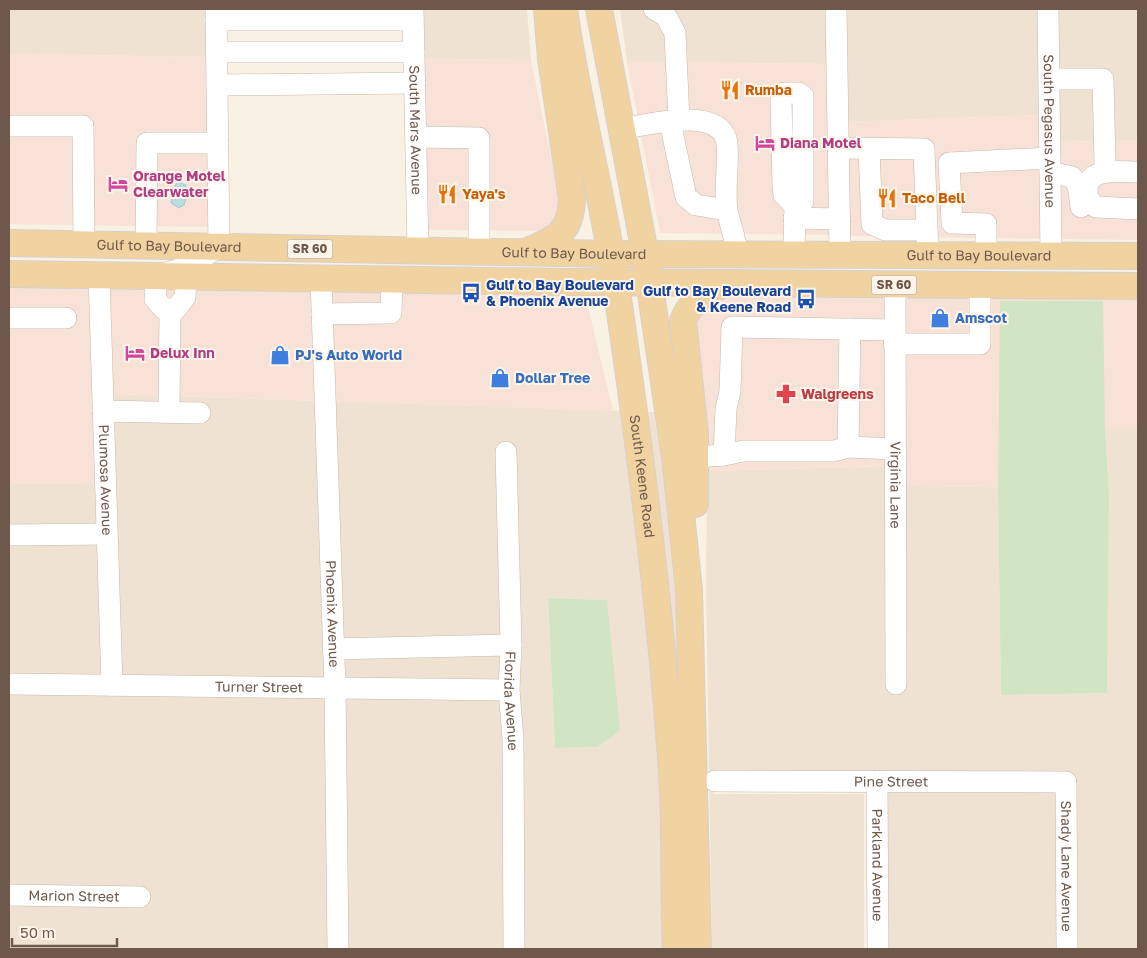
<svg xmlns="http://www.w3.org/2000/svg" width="1147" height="958" viewBox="0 0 1147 958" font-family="'Golos Text',sans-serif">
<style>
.residential{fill:#f0e2d3;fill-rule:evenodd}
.commercial{fill:#f8e2d8}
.green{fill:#d1e5c4}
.water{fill:#badbe0;stroke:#a2cad1}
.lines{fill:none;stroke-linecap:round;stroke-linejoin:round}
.minor-casing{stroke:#c8b8ab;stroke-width:22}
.major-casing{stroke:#d6d0cd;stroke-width:28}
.minor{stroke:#fff;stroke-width:21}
.major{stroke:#f1d3a2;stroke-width:26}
.labels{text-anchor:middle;stroke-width:4;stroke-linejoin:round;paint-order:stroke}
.shield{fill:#fdf5e9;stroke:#99877b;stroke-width:1}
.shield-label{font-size:12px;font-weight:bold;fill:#6e584c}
.food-label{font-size:14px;font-weight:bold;fill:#c56008;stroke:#fdf5e9;text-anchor:start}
.street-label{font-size:14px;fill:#6e584c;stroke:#fdf5e9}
.hotel-label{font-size:14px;font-weight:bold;fill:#b23c85;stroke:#fdf5e9;text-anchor:start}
.transit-label{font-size:14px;font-weight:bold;fill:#164399;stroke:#fdf5e9;text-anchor:start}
.shop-label{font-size:14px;font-weight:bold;fill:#366cbe;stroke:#fdf5e9;text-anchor:start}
.health-label{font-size:14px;font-weight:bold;fill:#be3a42;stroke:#fdf5e9;text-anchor:start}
</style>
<rect width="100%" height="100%" fill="#f9f1e3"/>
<g class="residential">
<polygon points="9,9 209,9 209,57 9,54"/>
<polygon points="420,9 527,9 531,60 422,59"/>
<polygon points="620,9 829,9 830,64 627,62"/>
<polygon points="844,9 1040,9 1042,115 845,122"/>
<polygon points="1055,9 1138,9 1138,140 1057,142"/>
<polygon points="114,394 318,401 327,680 119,677"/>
<path d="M332 401 627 411 656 646 669 949H521L519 650 513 444H499L504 651 502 682 341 680ZM548 598 607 600 597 747 555 748Z"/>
<polygon points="641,412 662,412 681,589 691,949"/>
<polygon points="1105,427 1138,427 1138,949 1074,949 1073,774 712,771 713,794 864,794 864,949 712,949 706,590 707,471 888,466 889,692 903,692 902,486 998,487 1001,695 1106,693 1109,494"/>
<polygon points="98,483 104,677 9,676 9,484"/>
<polygon points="9,692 327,696 331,949 9,949 9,903 147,904 147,889 9,887"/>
<polygon points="342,696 502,698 507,949 345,949"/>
<polygon points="884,789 1059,790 1060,949 885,949"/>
</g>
<g class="commercial">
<polygon points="9,54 209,57 211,227 9,224"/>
<polygon points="422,59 531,60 563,216 551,231 425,230"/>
<polygon points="627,62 830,64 833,235 660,233"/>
<polygon points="1042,115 1044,239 847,236 845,122"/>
<polygon points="1138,140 1138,240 1058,239 1057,142"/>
<polygon points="9,283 92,284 98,483 9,484"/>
<polygon points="106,284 314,287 318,401 114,394 115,482"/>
<polygon points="329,287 584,290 613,411 332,401"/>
<polygon points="724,292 887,294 888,466 707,471 694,312"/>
<polygon points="902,294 1138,297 1138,427 1105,427 1109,494 1107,693 1001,695 998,487 902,486"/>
</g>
<g class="green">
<polygon points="1000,301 1103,301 1105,427 1109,494 1107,693 1001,695 998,487"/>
<polygon points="548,598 607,600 620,731 597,747 555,748"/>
</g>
<path class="water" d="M178 182 186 185V199L184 205 179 208 171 203C172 196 173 186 178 182Z"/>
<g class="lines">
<defs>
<g id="minor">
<path id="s1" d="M413 9 418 250"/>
<polyline points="654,9 666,16 675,33 679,120"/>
<polyline points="836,9 840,254"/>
<path id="s2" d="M1048 9 1051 255"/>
<polyline points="216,20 413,20"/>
<polyline points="217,52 414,52"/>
<polyline points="1049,79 1103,79 1105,163"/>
<polyline points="217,85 415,83"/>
<polyline points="670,122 686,197 696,205 727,210"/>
<polyline points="9,126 83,126 84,245"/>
<path d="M621 129C646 125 723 104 727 144 729 166 724 188 727 210 730 225 736 239 737 254"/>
<polyline points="416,137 479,138 479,251"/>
<polyline points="838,148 924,149 928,255"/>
<polyline points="869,149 872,224 885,230 927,230"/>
<polyline points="1050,172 1072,177 1078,185 1081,207"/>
<path d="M1138 172C1122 172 1088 166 1087 190 1087 198 1090 202 1096 207L1138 209"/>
<polyline points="794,218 840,219"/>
<polyline points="146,246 147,143 218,143"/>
<polyline points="794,254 795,206 784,195 783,186 781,100 784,93 799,93 803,96 803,201 795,206"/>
<polyline points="986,255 986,224 952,223 949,163 1050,158"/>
<path id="s3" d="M99 275 112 685"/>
<polyline points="186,276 185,297 176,309 164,309 155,299 157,276 189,266 219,247 216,9"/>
<path id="s4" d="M321 278 335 688 338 949"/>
<path id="s5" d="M895 285 896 684"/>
<polyline points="322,314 391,313 392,280"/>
<polyline points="9,318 66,318"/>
<polyline points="850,329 848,447 895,449"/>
<polyline points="894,344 980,344 980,285"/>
<polyline points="103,411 200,413"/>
<polyline points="169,411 170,309"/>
<path id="s6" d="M506 452 511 645 509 690 513 739 514 949"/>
<polyline points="724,455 743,451 834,451 848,447"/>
<polyline points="695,457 724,455 726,409 730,391 732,327 894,330"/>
<polyline points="9,535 107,534"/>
<polyline points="333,649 511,645"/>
<path id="s7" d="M9 684 509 690"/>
<path id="s8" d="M715 781 1066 782 1067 949"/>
<path id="s9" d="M877 781 878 949"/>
<path id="s10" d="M9 895 140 897"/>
</g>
<g id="major">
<path id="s11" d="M564 9C577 102 602 192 616 285 640 447 661 609 672 773 676 831 673 891 676 949"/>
<polyline points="599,9 645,253 675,457 689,590 698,949"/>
<path id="s12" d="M9 243 611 254 1138 256"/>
<path d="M528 251C557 239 571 232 572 199L551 59 547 9"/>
<polyline points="9,274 571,282 1138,286"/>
<path d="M695 504V434L683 321C691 300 704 294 723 284"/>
</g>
</defs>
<use href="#minor" class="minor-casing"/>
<use href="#major" class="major-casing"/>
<use href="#minor" class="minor"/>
<use href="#major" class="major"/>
</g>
<defs>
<symbol id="restaurant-bare" viewBox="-9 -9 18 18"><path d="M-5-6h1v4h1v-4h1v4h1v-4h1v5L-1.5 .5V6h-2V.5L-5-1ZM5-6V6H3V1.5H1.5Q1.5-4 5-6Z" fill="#e8710a" stroke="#fdf5e9" stroke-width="2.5" paint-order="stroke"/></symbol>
<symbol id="hotel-bare" viewBox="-9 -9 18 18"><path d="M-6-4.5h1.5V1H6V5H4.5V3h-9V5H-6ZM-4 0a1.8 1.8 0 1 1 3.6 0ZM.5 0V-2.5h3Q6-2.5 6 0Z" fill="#d1479c" stroke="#fdf5e9" stroke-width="2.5" paint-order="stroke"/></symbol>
<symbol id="bus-bare" viewBox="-9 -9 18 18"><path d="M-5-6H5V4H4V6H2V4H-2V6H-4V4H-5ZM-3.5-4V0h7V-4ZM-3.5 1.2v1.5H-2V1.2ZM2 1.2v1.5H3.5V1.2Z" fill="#1a4fb4" stroke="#fdf5e9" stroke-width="2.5" paint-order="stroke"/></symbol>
<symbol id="shop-bare" viewBox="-9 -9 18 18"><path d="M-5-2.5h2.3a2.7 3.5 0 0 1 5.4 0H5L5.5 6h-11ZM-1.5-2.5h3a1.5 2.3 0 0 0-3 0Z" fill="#3f7fe0" stroke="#fdf5e9" stroke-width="2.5" paint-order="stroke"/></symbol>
<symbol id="pharmacy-bare" viewBox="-9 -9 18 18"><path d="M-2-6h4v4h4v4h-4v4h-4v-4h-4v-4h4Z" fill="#e0444e" stroke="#fdf5e9" stroke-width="2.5" paint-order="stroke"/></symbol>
</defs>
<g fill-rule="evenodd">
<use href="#restaurant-bare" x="716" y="76" width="28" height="28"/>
<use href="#hotel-bare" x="751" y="129" width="28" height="28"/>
<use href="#hotel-bare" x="104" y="170" width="28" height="28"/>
<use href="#restaurant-bare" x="433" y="180" width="28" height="28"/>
<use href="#restaurant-bare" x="873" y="184" width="28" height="28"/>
<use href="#bus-bare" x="457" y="279" width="28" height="28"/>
<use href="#bus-bare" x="792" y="285" width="28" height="28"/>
<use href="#shop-bare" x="926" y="304" width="28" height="28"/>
<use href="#hotel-bare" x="121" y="339" width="28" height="28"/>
<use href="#shop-bare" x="266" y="341" width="28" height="28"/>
<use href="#shop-bare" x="486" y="364" width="28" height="28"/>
<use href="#pharmacy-bare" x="772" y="380" width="28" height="28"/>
</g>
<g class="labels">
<g class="shield">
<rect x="287.5" y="239.5" width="45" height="19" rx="4"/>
<rect x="871.5" y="275.5" width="45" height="19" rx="4"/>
</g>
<g class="shield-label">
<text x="310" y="253">SR 60</text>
<text x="894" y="289">SR 60</text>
</g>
<g class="food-label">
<text x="745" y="95">Rumba</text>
<text x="462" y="199">Yaya's</text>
<text x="902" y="203">Taco Bell</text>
</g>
<g class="street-label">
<text dy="5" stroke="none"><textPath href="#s1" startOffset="121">South Mars Avenue</textPath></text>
<text dy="5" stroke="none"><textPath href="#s2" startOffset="122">South Pegasus Avenue</textPath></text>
<text dy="5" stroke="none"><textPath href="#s12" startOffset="160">Gulf to Bay Boulevard</textPath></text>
<text dy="5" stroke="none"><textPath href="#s12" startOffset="565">Gulf to Bay Boulevard</textPath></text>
<text dy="5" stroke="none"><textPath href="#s12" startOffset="970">Gulf to Bay Boulevard</textPath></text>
<text dy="5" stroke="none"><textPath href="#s11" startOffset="474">South Keene Road</textPath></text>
<text dy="5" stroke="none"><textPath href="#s3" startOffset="205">Plumosa Avenue</textPath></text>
<text dy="5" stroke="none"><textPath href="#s5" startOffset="200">Virginia Lane</textPath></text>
<text dy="5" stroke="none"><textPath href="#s4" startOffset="336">Phoenix Avenue</textPath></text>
<text dy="5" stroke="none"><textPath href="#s7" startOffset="250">Turner Street</textPath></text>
<text dy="5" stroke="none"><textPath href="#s6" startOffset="249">Florida Avenue</textPath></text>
<text dy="5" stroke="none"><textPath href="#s8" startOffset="176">Pine Street</textPath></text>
<text dy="5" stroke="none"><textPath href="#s9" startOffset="84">Parkland Avenue</textPath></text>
<text dy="5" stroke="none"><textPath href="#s8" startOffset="435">Shady Lane Avenue</textPath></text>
<text dy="5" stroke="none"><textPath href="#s10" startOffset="65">Marion Street</textPath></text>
</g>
<g class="hotel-label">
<text x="780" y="148">Diana Motel</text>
<text x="133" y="181">Orange Motel<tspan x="133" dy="16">Clearwater</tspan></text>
<text x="150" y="358">Delux Inn</text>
</g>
<g class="transit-label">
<text x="486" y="290">Gulf to Bay Boulevard<tspan x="486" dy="16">&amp; Phoenix Avenue</tspan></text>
<text x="791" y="296" text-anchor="end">Gulf to Bay Boulevard<tspan x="791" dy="16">&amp; Keene Road</tspan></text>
</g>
<g class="shop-label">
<text x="955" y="323">Amscot</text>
<text x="295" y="360">PJ's Auto World</text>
<text x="515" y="383">Dollar Tree</text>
</g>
<g class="health-label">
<text x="801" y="399">Walgreens</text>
</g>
</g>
<rect width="1147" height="958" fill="none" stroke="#6e584c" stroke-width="20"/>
<path d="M12 938v8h105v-8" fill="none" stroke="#6e584c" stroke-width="2.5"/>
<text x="20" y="938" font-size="15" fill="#6e584c" stroke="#fdf5e9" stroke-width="4" paint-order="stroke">50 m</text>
</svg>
